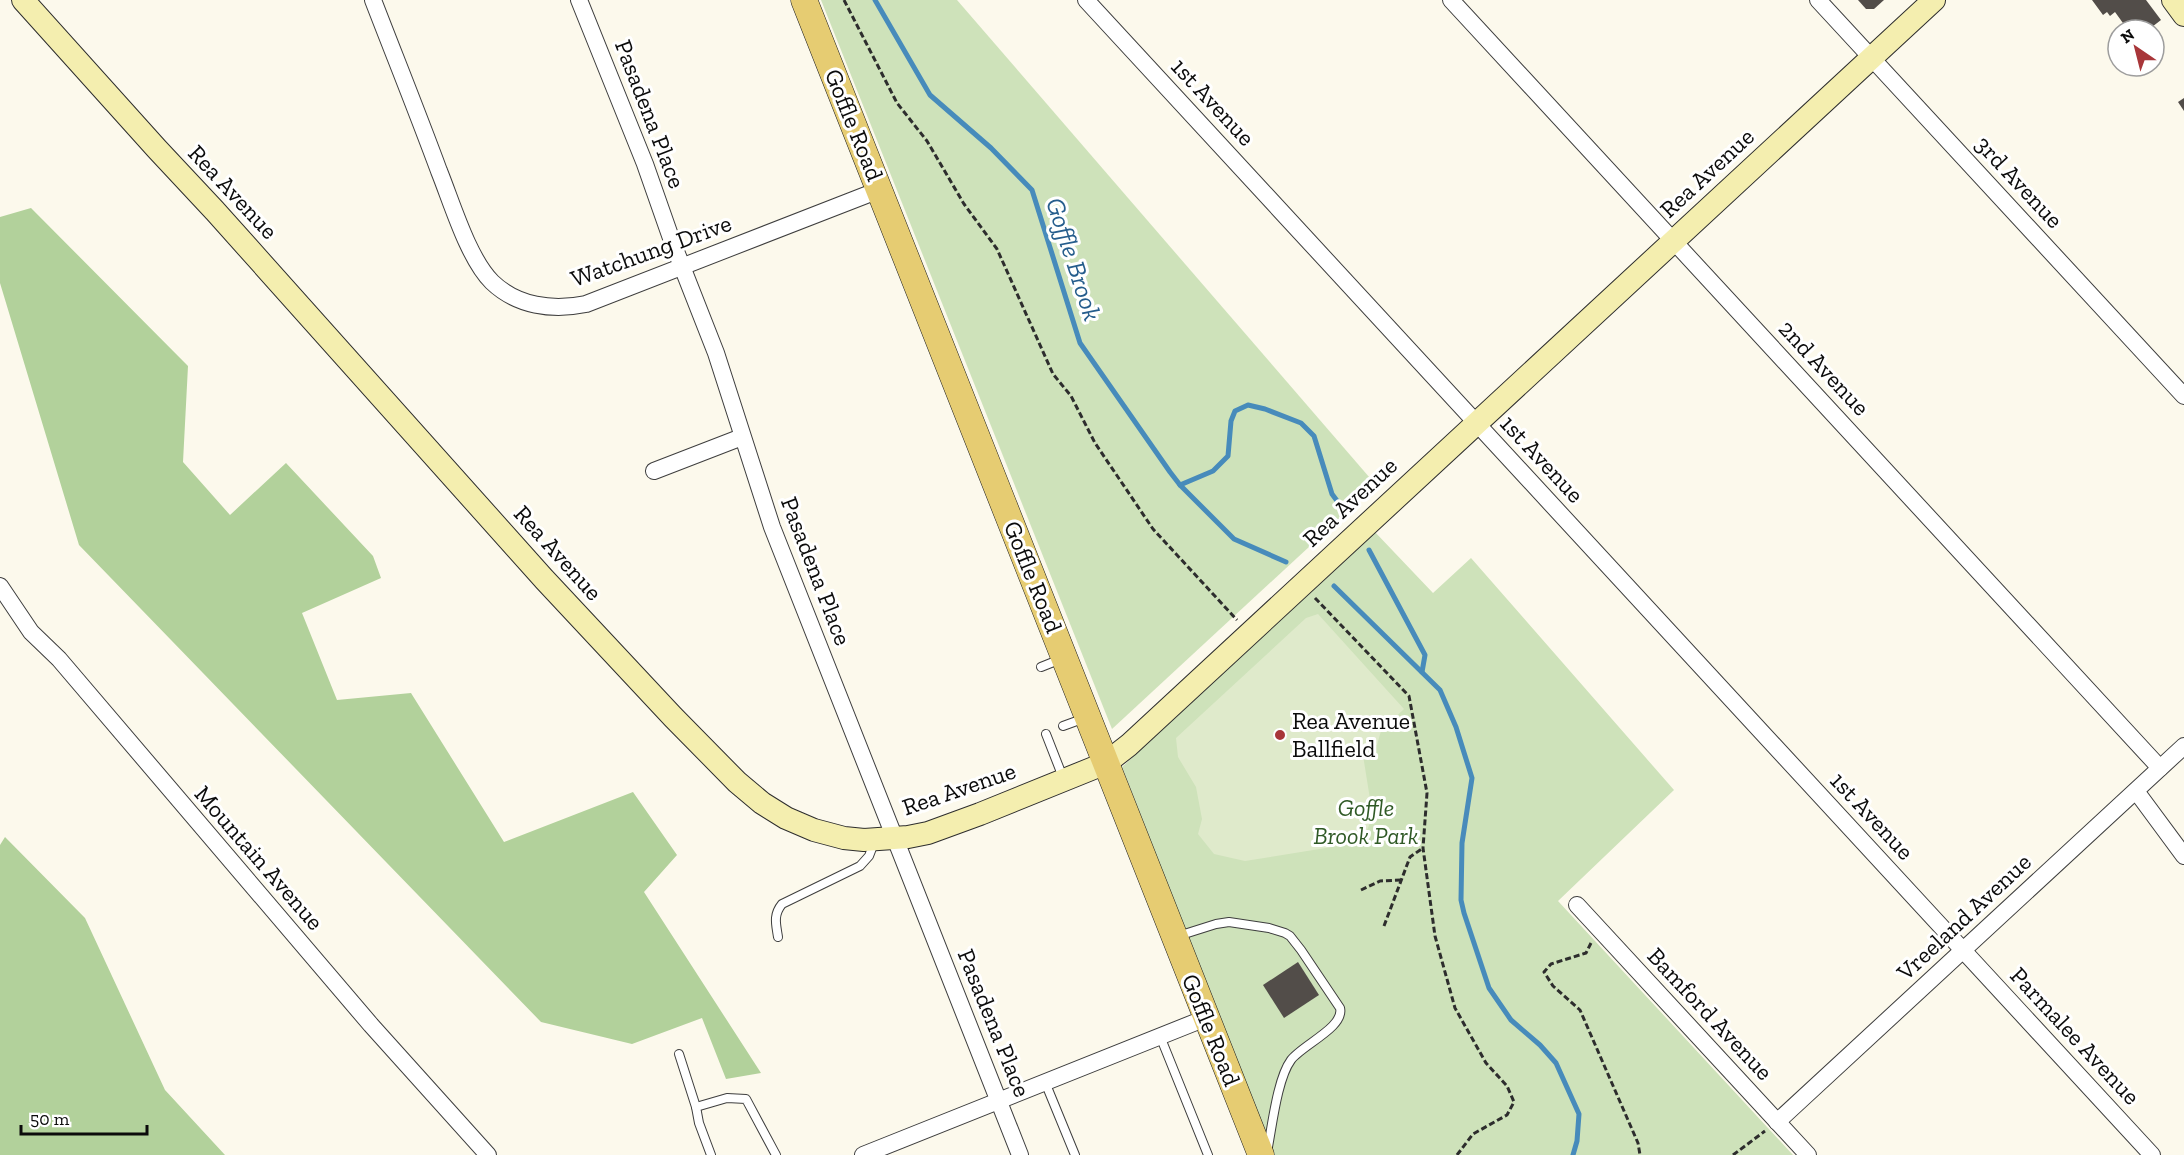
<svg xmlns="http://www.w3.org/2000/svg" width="2184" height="1155" viewBox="0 0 2184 1155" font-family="'Zilla Slab',serif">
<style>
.green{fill:#cee2ba}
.forest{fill:#b2d19b}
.pitch{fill:#dfeacb}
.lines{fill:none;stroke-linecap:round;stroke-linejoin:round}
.stream{stroke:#478bbb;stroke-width:5}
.building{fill:#524d49}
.lane-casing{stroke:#3e3e3e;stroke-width:10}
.street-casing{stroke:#3e3e3e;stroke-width:18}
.secondary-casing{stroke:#2d2d2d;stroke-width:24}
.primary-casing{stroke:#1c1c1c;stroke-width:27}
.path{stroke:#2d2d2d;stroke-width:3;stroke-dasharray:6 3;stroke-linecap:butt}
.lane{stroke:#fff;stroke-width:8}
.street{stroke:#fff;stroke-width:16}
.secondary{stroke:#f4eeaf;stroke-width:22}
.primary{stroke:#e6cc72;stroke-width:26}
.poi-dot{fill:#a83639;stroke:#fff;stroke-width:2}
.labels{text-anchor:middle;stroke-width:6;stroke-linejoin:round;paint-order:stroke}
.street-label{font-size:24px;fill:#0b0b0b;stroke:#fff}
.poi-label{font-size:24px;fill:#0b0b0b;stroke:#fff;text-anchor:start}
.park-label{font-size:24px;font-style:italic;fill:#2f5925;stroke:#fff}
.water-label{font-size:26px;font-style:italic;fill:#255d8c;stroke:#fff}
</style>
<rect width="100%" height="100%" fill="#fcf9ec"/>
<g class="green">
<polygon points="821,0 957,0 1376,485 1112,729"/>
<polygon points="1374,531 1433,593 1471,558 1674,790 1558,901 1793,1155 1273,1155 1122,767"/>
</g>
<g class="forest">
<polygon points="31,208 188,366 183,462 230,515 286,463 373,556 381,578 302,613 337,700 411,693 504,842 633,792 677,855 644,892 761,1073 726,1079 702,1018 632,1044 541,1022 79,545 0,283 0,217"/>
<polygon points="5,837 85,918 165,1090 225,1155 0,1155 0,845"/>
</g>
<path class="pitch" d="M1318 614 1404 709 1381 731 1377 745 1362 749 1370 799 1368 804C1375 828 1365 839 1342 841L1338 846 1245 861 1214 854 1198 834 1202 819 1196 787 1178 757 1176 738 1306 618Z"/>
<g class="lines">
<g class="stream">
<polyline points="875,0 930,95 991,148 1032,190 1080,343 1170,472 1180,485 1234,539 1286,562"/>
<polyline points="1180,485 1213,471 1228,456 1231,421 1235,411 1248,405 1265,409 1301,423 1314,436 1332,494 1343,509"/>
<polyline points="1369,550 1425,655 1422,672"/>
<polyline points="1334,586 1440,690 1456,727 1472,778 1462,843 1461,900 1464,913 1489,988 1511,1020 1540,1045 1556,1063 1579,1114 1577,1141 1573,1155"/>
</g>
</g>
<g class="building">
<polygon points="1858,0 1884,0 1874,9 1866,9"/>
<polygon points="2092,0 2146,0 2161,20 2148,30 2128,30 2115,12 2110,16 2107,12 2103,15"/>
<polygon points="2184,98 2184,111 2178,102"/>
<polygon points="1298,962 1319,995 1284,1018 1263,985"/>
</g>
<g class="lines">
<defs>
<g id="lane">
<polyline points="1041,667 1061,659"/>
<polyline points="1063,726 1085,718"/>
<polyline points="1046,734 1064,780"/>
<path d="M1178 936 1216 924 1229 922 1269 928 1285 933 1290 936 1301 950 1340 1008C1345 1027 1302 1045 1291 1060 1277 1079 1272 1128 1267 1152"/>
<path d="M778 937C776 924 773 915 782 904L860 866 869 856 874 843"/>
<polyline points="1160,1036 1208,1155"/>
<polyline points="679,1054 696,1107"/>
<polyline points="1045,1082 1075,1155"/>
<polyline points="711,1155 699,1123 696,1107 727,1098 746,1099 776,1155"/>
</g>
<g id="street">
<path d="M373 0C395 57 418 114 439 171 452 203 468 258 492 282 517 306 552 311 586 304L879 190"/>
<polyline points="579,0 645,164 672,241 716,353 772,527 1020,1155"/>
<polyline points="1086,0 2152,1155"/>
<polyline points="1451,0 2160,768"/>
<polyline points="1818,0 2184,396"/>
<polyline points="654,471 742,437"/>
<polyline points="0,586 31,632 59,659 371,1025 488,1155"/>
<polyline points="2136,791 2184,856"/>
<polyline points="1577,905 1808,1155"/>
<polyline points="1777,1122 2184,746"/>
<polyline points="863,1155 1206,1018"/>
</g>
<g id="secondary">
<polyline points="23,0 157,149 215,211 544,579 673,717 737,782 762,803 786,818 814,830 844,838 864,840 908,837 928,833 980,814 1106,763 1129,745 1934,0"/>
<polyline points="2173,0 2184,15"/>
</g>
<polyline id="primary" points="804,0 1261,1155"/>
</defs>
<use href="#lane" class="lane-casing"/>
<use href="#street" class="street-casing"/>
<use href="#secondary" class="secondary-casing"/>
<use href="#primary" class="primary-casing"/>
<g class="path">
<polyline points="844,0 897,103 927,141 964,204 997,249 1053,374 1071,396 1095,443 1153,529 1237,620"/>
<polyline points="1315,598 1409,696 1427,793 1423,848 1435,936 1455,1008 1486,1063 1507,1086 1514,1102 1507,1115 1473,1134 1457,1155"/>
<polyline points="1361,890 1380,881 1401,880"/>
<polyline points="1384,926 1410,857 1423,848"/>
<polyline points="1591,943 1586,953 1551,964 1544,972 1553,986 1580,1010 1638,1143 1640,1155"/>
<polyline points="1733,1155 1765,1131"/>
</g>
<use href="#lane" class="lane"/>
<use href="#street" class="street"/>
<use href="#secondary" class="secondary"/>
<use href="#primary" class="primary"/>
</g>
<circle class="poi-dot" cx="1280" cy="735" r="6"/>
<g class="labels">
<g class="street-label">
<text transform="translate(1213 102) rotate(47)" y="8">1st Avenue</text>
<text transform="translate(650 114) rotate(69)" y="8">Pasadena Place</text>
<text transform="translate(854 125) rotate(68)" y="8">Goffle Road</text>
<text transform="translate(1707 173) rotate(-43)" y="8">Rea Avenue</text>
<text transform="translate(2019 182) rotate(47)" y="8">3rd Avenue</text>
<text transform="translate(233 192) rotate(47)" y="8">Rea Avenue</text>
<text transform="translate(651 251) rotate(-20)" y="8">Watchung Drive</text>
<text transform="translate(1824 368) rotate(47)" y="8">2nd Avenue</text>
<text transform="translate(1542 459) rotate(47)" y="8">1st Avenue</text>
<text transform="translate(1350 502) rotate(-43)" y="8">Rea Avenue</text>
<text transform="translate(558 553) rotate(48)" y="8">Rea Avenue</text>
<text transform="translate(816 571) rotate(69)" y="8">Pasadena Place</text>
<text transform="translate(1033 577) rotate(68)" y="8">Goffle Road</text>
<text transform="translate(959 789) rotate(-19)" y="8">Rea Avenue</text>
<text transform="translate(1872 816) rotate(47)" y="8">1st Avenue</text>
<text transform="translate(259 858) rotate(49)" y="8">Mountain Avenue</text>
<text transform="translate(1964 917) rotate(-43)" y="8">Vreeland Avenue</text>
<text transform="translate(1710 1014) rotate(47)" y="8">Bamford Avenue</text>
<text transform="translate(994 1023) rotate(68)" y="8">Pasadena Place</text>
<text transform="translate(1211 1030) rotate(68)" y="8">Goffle Road</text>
<text transform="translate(2075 1036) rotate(47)" y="8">Parmalee Avenue</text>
</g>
<g class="poi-label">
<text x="1292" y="729">Rea Avenue<tspan x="1292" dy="28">Ballfield</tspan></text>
</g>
<g class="park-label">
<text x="1366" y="816">Goffle<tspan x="1366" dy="28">Brook Park</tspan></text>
</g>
<g class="water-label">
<text transform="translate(1074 259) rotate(72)" y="9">Goffle Brook</text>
</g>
</g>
<g transform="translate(2136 48) rotate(325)"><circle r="28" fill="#ffffff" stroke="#9d9d9d" stroke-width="1.5"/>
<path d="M0-4.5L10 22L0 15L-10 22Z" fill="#a83639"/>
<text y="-9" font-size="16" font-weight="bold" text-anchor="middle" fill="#0b0b0b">N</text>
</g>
<path d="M21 1125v9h126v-9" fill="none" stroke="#0b0b0b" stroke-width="3"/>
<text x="30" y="1125" font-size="18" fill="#0b0b0b" stroke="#ffffff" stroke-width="4.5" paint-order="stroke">50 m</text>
</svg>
